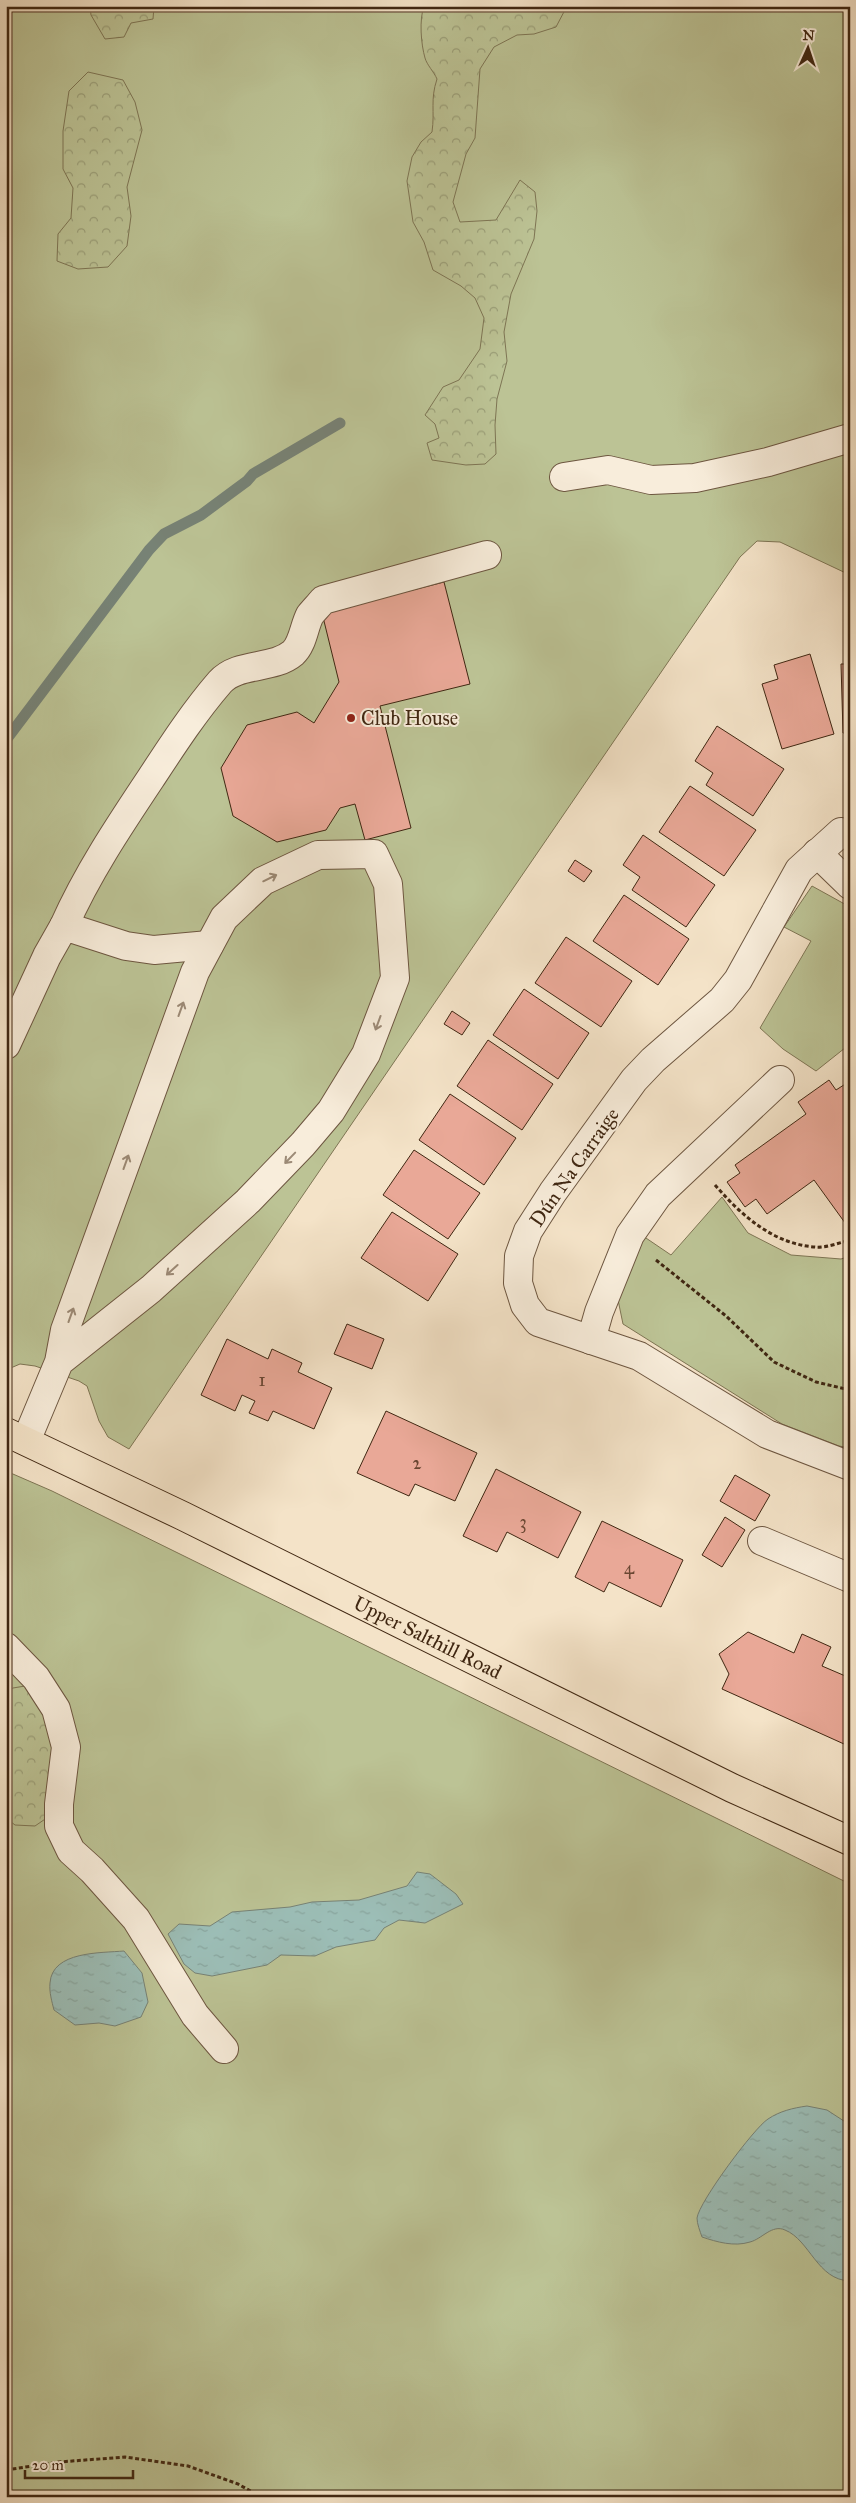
<svg xmlns="http://www.w3.org/2000/svg" width="856" height="2503" viewBox="0 0 856 2503" font-family="'IM FELL Great Primer',serif">
<style>
.grass{fill:#bcc395;stroke:#7e7554}
.forest{fill:url(#forest-crowns);stroke:#7e7554}
.water{fill:url(#water-ripples);stroke:#778275}
.lines{fill:none;stroke-linecap:round;stroke-linejoin:round}
.stream{stroke:#778275;stroke-width:11}
.building{fill:#e9a897;stroke:#402712}
.minor-casing{stroke:#6d5640;stroke-width:30}
.major-casing{stroke:#402712;stroke-width:30}
.path{stroke:#402712;stroke-width:3;stroke-dasharray:4 2.5;stroke-linecap:butt}
.minor{stroke:#f8eddb;stroke-width:28}
.major{stroke:#f4e3c8;stroke-width:28}
.oneway{stroke:#9c8a76}
.poi-dot{fill:#8f2418;stroke:#f8eddb;stroke-width:2}
.labels{text-anchor:middle;stroke-width:4;stroke-linejoin:round;paint-order:stroke}
.number-label{font-size:18px;fill:#6a4733}
.poi-label{font-size:20px;fill:#402712;stroke:#f8eddb;text-anchor:start}
.street-label{font-size:20px;fill:#402712;stroke:#f8eddb}
</style>
<defs>
<pattern id="forest-crowns" width="20" height="18" patternUnits="userSpaceOnUse" patternTransform="scale(1.25)"><rect width="20" height="18" fill="#bcc395"/><path d="M2 6a3 3 0 1 1 6 0M12 15a3 3 0 1 1 6 0" fill="none" stroke="#9a9e78"/></pattern>
<pattern id="water-ripples" width="26" height="14" patternUnits="userSpaceOnUse" patternTransform="scale(1.25)"><rect width="26" height="14" fill="#9cbeb7"/><path d="M2 4q2-2 4 0t4 0M15 11q2-2 4 0t4 0" fill="none" stroke="#87a39c"/></pattern>
</defs>
<rect width="100%" height="100%" fill="#f4e3c8"/>
<filter id="stains"><feTurbulence type="fractalNoise" baseFrequency=".004" numOctaves="4"/><feColorMatrix values="0 0 0 0 .2 0 0 0 0 .09 0 0 0 0 .02 0 0 0 .5 -.17"/></filter>
<radialGradient id="worn" r=".72"><stop offset=".6" stop-color="#630" stop-opacity="0"/><stop offset="1" stop-color="#630" stop-opacity=".3"/></radialGradient>
<g class="grass">
<polygon points="6,6 850,6 850,575 780,542 757,541 740,557 129,1449 108,1437 99,1421 87,1386 79,1381 35,1366 20,1364 6,1370"/>
<polygon points="812,886 850,907 850,1044 816,1071 783,1049 760,1028 811,941 784,927"/>
<polygon points="722,1197 748,1233 791,1255 841,1259 850,1256 850,1448 839,1446 782,1424 623,1324 617,1295 643,1236 671,1255"/>
<polygon points="6,1471 52,1491 850,1884 850,2497 6,2497"/>
</g>
<g class="forest">
<polygon points="90,6 154,6 153,19 131,23 124,37 105,39 91,15"/>
<path d="M424 6H567L556 27 534 34 517 35 494 47 480 69 475 138 466 154 453 202 460 222 496 220 520 180 535 192 537 211 534 239 511 294 504 332 507 361 497 399 495 425 496 454 485 464 466 465 432 460 427 443 439 438 435 424 425 415 443 387 459 380 480 349 484 318 475 298 461 286 433 270 424 242 413 222 407 181 412 157 421 142 432 132C435 111 430 100 437 79 434 72 427 65 425 58 421 44 419 20 424 6Z"/>
<polygon points="88,72 123,80 135,102 142,130 127,187 131,216 127,246 108,267 78,269 57,261 58,234 71,218 73,188 63,169 63,131 69,91"/>
<polygon points="31,1685 57,1746 51,1815 35,1826 15,1825 6,1818 11,1787 6,1776 6,1692 13,1688"/>
</g>
<g class="water">
<polygon points="417,1872 430,1874 456,1894 463,1904 425,1923 399,1920 384,1928 375,1940 336,1947 315,1956 281,1955 267,1965 212,1976 195,1973 184,1964 168,1934 179,1924 210,1926 232,1912 290,1907 312,1902 359,1900 407,1886"/>
<path d="M124 1951 142 1973 148 2002 141 2017 115 2026 99 2023 75 2025 54 2010C52 2002 49 1992 50 1983 52 1951 101 1953 124 1951Z"/>
<path d="M807 2106 827 2110 850 2125V2281C817 2280 810 2240 785 2230 772 2224 762 2239 750 2242 734 2247 717 2242 702 2237 700 2231 697 2224 697 2218 699 2202 754 2128 768 2119 780 2111 793 2108 807 2106Z"/>
</g>
<g class="lines">
<polyline class="stream" points="6,740 149,550 164,534 201,515 247,481 253,474 340,423"/>
</g>
<g class="building">
<polygon points="444,582 470,684 380,706 411,828 365,840 355,804 340,808 326,830 277,842 233,816 221,768 247,725 297,712 314,723 339,682 322,613"/>
<polygon points="810,654 834,734 782,749 762,684 778,679 774,665"/>
<polygon points="841,664 850,664 850,733 843,733"/>
<polygon points="717,726 784,769 753,816 706,785 713,773 695,761"/>
<polygon points="690,786 756,830 724,876 659,832"/>
<polygon points="643,835 715,885 686,927 632,890 640,877 623,865"/>
<polygon points="575,860 592,871 584,882 568,871"/>
<polygon points="624,895 689,939 658,985 593,941"/>
<polygon points="566,937 632,981 601,1027 535,983"/>
<polygon points="524,989 589,1033 558,1079 493,1035"/>
<polygon points="452,1011 470,1023 462,1035 444,1024"/>
<polygon points="488,1040 553,1084 522,1130 457,1086"/>
<polygon points="829,1080 836,1090 850,1081 850,1226 848,1227 814,1180 767,1214 756,1199 745,1207 727,1182 740,1173 735,1165 806,1114 798,1102"/>
<polygon points="450,1094 516,1138 484,1185 419,1140"/>
<polygon points="414,1150 480,1193 448,1239 383,1195"/>
<polygon points="392,1212 458,1254 428,1301 361,1258"/>
<polygon points="347,1324 384,1339 372,1369 334,1354"/>
<polygon points="227,1339 268,1359 272,1349 302,1363 298,1372 332,1388 314,1429 273,1411 268,1421 249,1413 255,1401 242,1395 235,1411 201,1395"/>
<polygon points="386,1411 477,1453 455,1501 415,1484 409,1496 357,1473"/>
<polygon points="496,1469 581,1512 558,1558 507,1532 497,1552 463,1536"/>
<polygon points="735,1475 770,1495 755,1521 720,1501"/>
<polygon points="725,1517 745,1530 722,1567 702,1555"/>
<polygon points="602,1521 683,1560 661,1607 609,1582 604,1592 575,1577"/>
<polygon points="748,1632 794,1653 802,1634 831,1647 822,1666 850,1678 850,1732 844,1744 722,1689 729,1674 719,1654"/>
</g>
<g class="lines">
<defs>
<g id="minor">
<polyline points="564,477 608,470 651,480 695,478 768,462 850,438"/>
<polyline points="841,832 799,870 738,980 722,1000 653,1060 634,1080 553,1192 528,1231 519,1256 518,1283 525,1305 538,1322 639,1356 767,1434 850,1466"/>
<polyline points="817,853 850,885"/>
<path d="M64 926C87 874 119 826 151 778 172 746 194 712 220 682 238 662 273 670 293 653 303 644 304 626 310 615 314 610 319 605 323 600L487 555"/>
<polyline points="6,1045 47,956 64,926 126,946 154,950 209,945"/>
<polyline points="591,1340 599,1312 630,1235 658,1195 780,1080"/>
<polyline points="26,1441 59,1362 65,1330 195,972 224,918 263,881 318,855 374,854 388,884 395,978 366,1054 331,1111 303,1144 248,1201 151,1289 59,1362"/>
<polyline points="762,1541 850,1578"/>
<polyline points="6,1647 36,1678 56,1709 66,1747 59,1804 59,1826 71,1851 92,1870 136,1919 195,2015 224,2049"/>
</g>
<g id="major">
<path id="s1" d="M6 1432 183 1516 732 1788 850 1841"/>
</g>
</defs>
<use href="#minor" class="minor-casing"/>
<use href="#major" class="major-casing"/>
<g class="path">
<path d="M715 1185C741 1215 773 1244 815 1247 826 1248 839 1243 850 1240"/>
<polyline points="656,1260 726,1316 774,1362 816,1382 850,1390"/>
<polyline points="6,2470 59,2462 125,2457 188,2466 238,2484 261,2497"/>
</g>
<use href="#minor" class="minor"/>
<use href="#major" class="major"/>
</g>
<defs><path id="oneway-shaft" d="M-6 0H5M1.5-3L5.5 0L1.5 3" fill="none" stroke-width="1.6" stroke-linecap="round" stroke-linejoin="round" transform="scale(1.25)"/></defs>
<g class="oneway">
<use href="#oneway-shaft" transform="translate(270 878) rotate(-26)"/>
<use href="#oneway-shaft" transform="translate(181 1009) rotate(-70)"/>
<use href="#oneway-shaft" transform="translate(378 1023) rotate(110)"/>
<use href="#oneway-shaft" transform="translate(290 1158) rotate(134)"/>
<use href="#oneway-shaft" transform="translate(126 1162) rotate(-70)"/>
<use href="#oneway-shaft" transform="translate(172 1270) rotate(138)"/>
<use href="#oneway-shaft" transform="translate(71 1315) rotate(-70)"/>
</g>
<circle class="poi-dot" cx="351" cy="718" r="5"/>
<g class="labels">
<g class="number-label">
<text x="262" y="1386">1</text>
<text x="417" y="1469">2</text>
<text x="523" y="1528">3</text>
<text x="629" y="1574">4</text>
</g>
<g class="poi-label">
<text x="361" y="725">Club House</text>
</g>
<g class="street-label">
<text transform="translate(574 1167) rotate(-55)" y="7">Dún Na Carraige</text>
<text dy="7" stroke="none"><textPath href="#s1" startOffset="469">Upper Salthill Road</textPath></text>
</g>
</g>
<rect width="856" height="2503" fill="none" stroke="#f4e3c8" stroke-width="25"/>
<rect x="8" y="8" width="841" height="2488" fill="none" stroke="#402712" stroke-width="2.5"/>
<rect x="12" y="12" width="831" height="2478" fill="none" stroke="#402712"/>
<g transform="translate(808 48) rotate(3)" stroke="#f8eddb" stroke-width="4" paint-order="stroke">
<path d="M0-4L9 19L0 12L-9 19Z" fill="#402712"/>
<text y="-8" font-size="14" font-weight="bold" text-anchor="middle" fill="#402712">N</text>
</g>
<path d="M25 2470v8h108v-8" fill="none" stroke="#402712" stroke-width="2.5"/>
<text x="32" y="2470" font-size="15" fill="#402712" stroke="#f8eddb" stroke-width="4" paint-order="stroke">20 m</text>
<rect width="100%" height="100%" filter="url(#stains)"/>
<rect width="100%" height="100%" fill="url(#worn)"/>
</svg>
